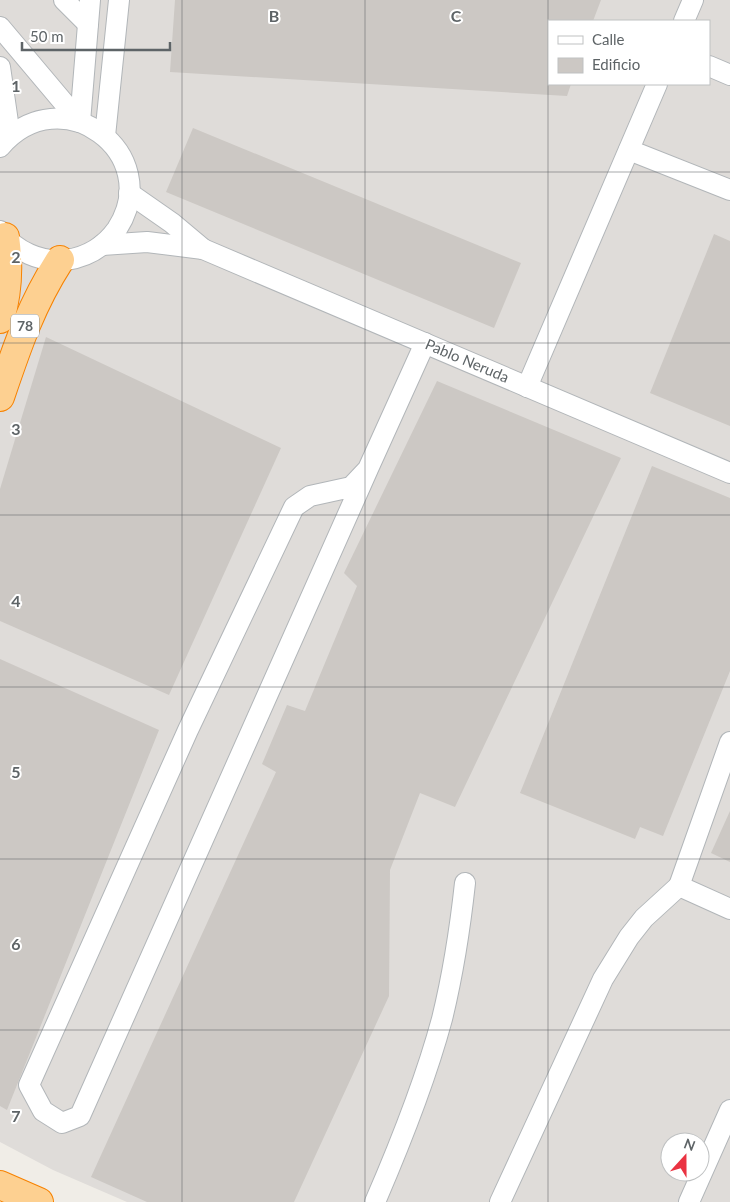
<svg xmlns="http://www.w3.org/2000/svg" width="730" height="1202" viewBox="0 0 730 1202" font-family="Lato,sans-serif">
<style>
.industrial{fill:#dfdcd9;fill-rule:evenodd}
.building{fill:#ccc8c4}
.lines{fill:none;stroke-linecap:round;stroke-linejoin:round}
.minor-casing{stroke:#b2b6b9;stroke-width:22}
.highway-casing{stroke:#f78200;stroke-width:30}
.minor{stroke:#fff;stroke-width:20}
.highway{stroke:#fdd091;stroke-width:28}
.grid{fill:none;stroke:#5e6467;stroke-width:1;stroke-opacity:0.55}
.labels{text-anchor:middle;stroke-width:4;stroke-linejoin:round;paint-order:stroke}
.shield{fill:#fff;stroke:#8e9295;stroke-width:1}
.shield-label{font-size:14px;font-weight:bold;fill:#5e6467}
.street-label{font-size:15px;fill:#5e6467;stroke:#fff}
.grid-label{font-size:16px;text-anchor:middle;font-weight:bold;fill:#5e6467;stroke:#fff;stroke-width:4;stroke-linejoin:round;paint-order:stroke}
</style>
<rect width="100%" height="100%" fill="#f0ede7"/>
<path class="industrial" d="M0 0H730V1202H127L53 1170 0 1142ZM549 21H709V84H549ZM670 1142H700V1172H670Z"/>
<g class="building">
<polygon points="175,0 601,0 593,21 549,21 549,84 571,84 567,96 170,72"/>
<polygon points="193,128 521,263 494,328 166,192"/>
<polygon points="714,234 730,241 730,426 650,393"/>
<polygon points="46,337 281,448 169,695 0,621 0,489"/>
<polygon points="437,381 621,458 455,807 420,793 390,870 389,996 294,1202 147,1202 91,1177 276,772 262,764 287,705 305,711 357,586 344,573"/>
<polygon points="652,466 730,498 730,671 663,836 640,827 635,839 520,793"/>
<polygon points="0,659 159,730 7,1110 0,1106"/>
<polygon points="730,811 730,862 711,853"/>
</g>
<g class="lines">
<defs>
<g id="minor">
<polyline points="64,0 88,24"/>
<polyline points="684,21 693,0"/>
<polyline points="0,27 80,122"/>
<polyline points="709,66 730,75"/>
<polyline points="0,67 10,136"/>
<polyline points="80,122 90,0"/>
<polyline points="105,136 119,0"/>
<path d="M0 147C61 75 166 154 117 229 105 246 87 257 66 260 40 263 16 251 0 231"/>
<polyline points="629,150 730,190"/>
<polyline points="129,193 172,223 203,249"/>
<polyline points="102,245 147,242 203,249 730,473"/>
<polyline points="527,387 657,84"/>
<polyline points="368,469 80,1116 62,1123 43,1111 29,1085 188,730 294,507 310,496 351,487 368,469 425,343"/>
<polyline points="730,742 679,886 730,909"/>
<path d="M375 1202C401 1142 425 1082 442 1019 453 974 460 929 465 883"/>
<polyline points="500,1202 603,979 629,937 644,918 679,886"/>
<polyline points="689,1202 730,1110"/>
</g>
<g id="highway">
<path d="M0 319C8 292 9 265 5 237"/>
<path d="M0 397C17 347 31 305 60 260"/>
<polyline points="0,1185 39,1202"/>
</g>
</defs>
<use href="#minor" class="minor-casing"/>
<use href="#highway" class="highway-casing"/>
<use href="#minor" class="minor"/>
<use href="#highway" class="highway"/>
</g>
<path class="grid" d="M182 0V1202M365 0V1202M548 0V1202M0 172H730M0 343H730M0 515H730M0 687H730M0 859H730M0 1030H730"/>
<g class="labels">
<rect class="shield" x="11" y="314.5" width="28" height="23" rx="4"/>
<g class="shield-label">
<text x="25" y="331">78</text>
</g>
<g class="street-label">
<text transform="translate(467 361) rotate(23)" y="5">Pablo Neruda</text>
</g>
</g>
<g class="grid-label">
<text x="274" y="22">B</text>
<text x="456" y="22">C</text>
<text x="16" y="92">1</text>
<text x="16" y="263">2</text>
<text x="16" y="435">3</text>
<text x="16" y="607">4</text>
<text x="16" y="778">5</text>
<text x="16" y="950">6</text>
<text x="16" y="1122">7</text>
</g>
<rect x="548" y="20" width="162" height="65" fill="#ffffff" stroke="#bfc1c2"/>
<rect x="558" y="36" width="25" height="8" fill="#ffffff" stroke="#bfc1c2"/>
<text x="592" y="45" font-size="15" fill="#5e6467">Calle</text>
<rect x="558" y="58" width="25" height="15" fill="#ccc8c4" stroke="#bfc1c2"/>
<text x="592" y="70" font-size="15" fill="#5e6467">Edificio</text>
<g transform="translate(685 1157) rotate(21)"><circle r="24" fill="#ffffff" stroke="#bfc1c2"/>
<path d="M0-4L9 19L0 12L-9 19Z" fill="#ea3342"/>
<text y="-8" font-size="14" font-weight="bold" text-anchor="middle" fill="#5e6467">N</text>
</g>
<path d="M22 42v8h148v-8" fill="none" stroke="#5e6467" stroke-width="2.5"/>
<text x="30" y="42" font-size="15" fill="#5e6467" stroke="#ffffff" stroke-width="4" paint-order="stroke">50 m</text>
</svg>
